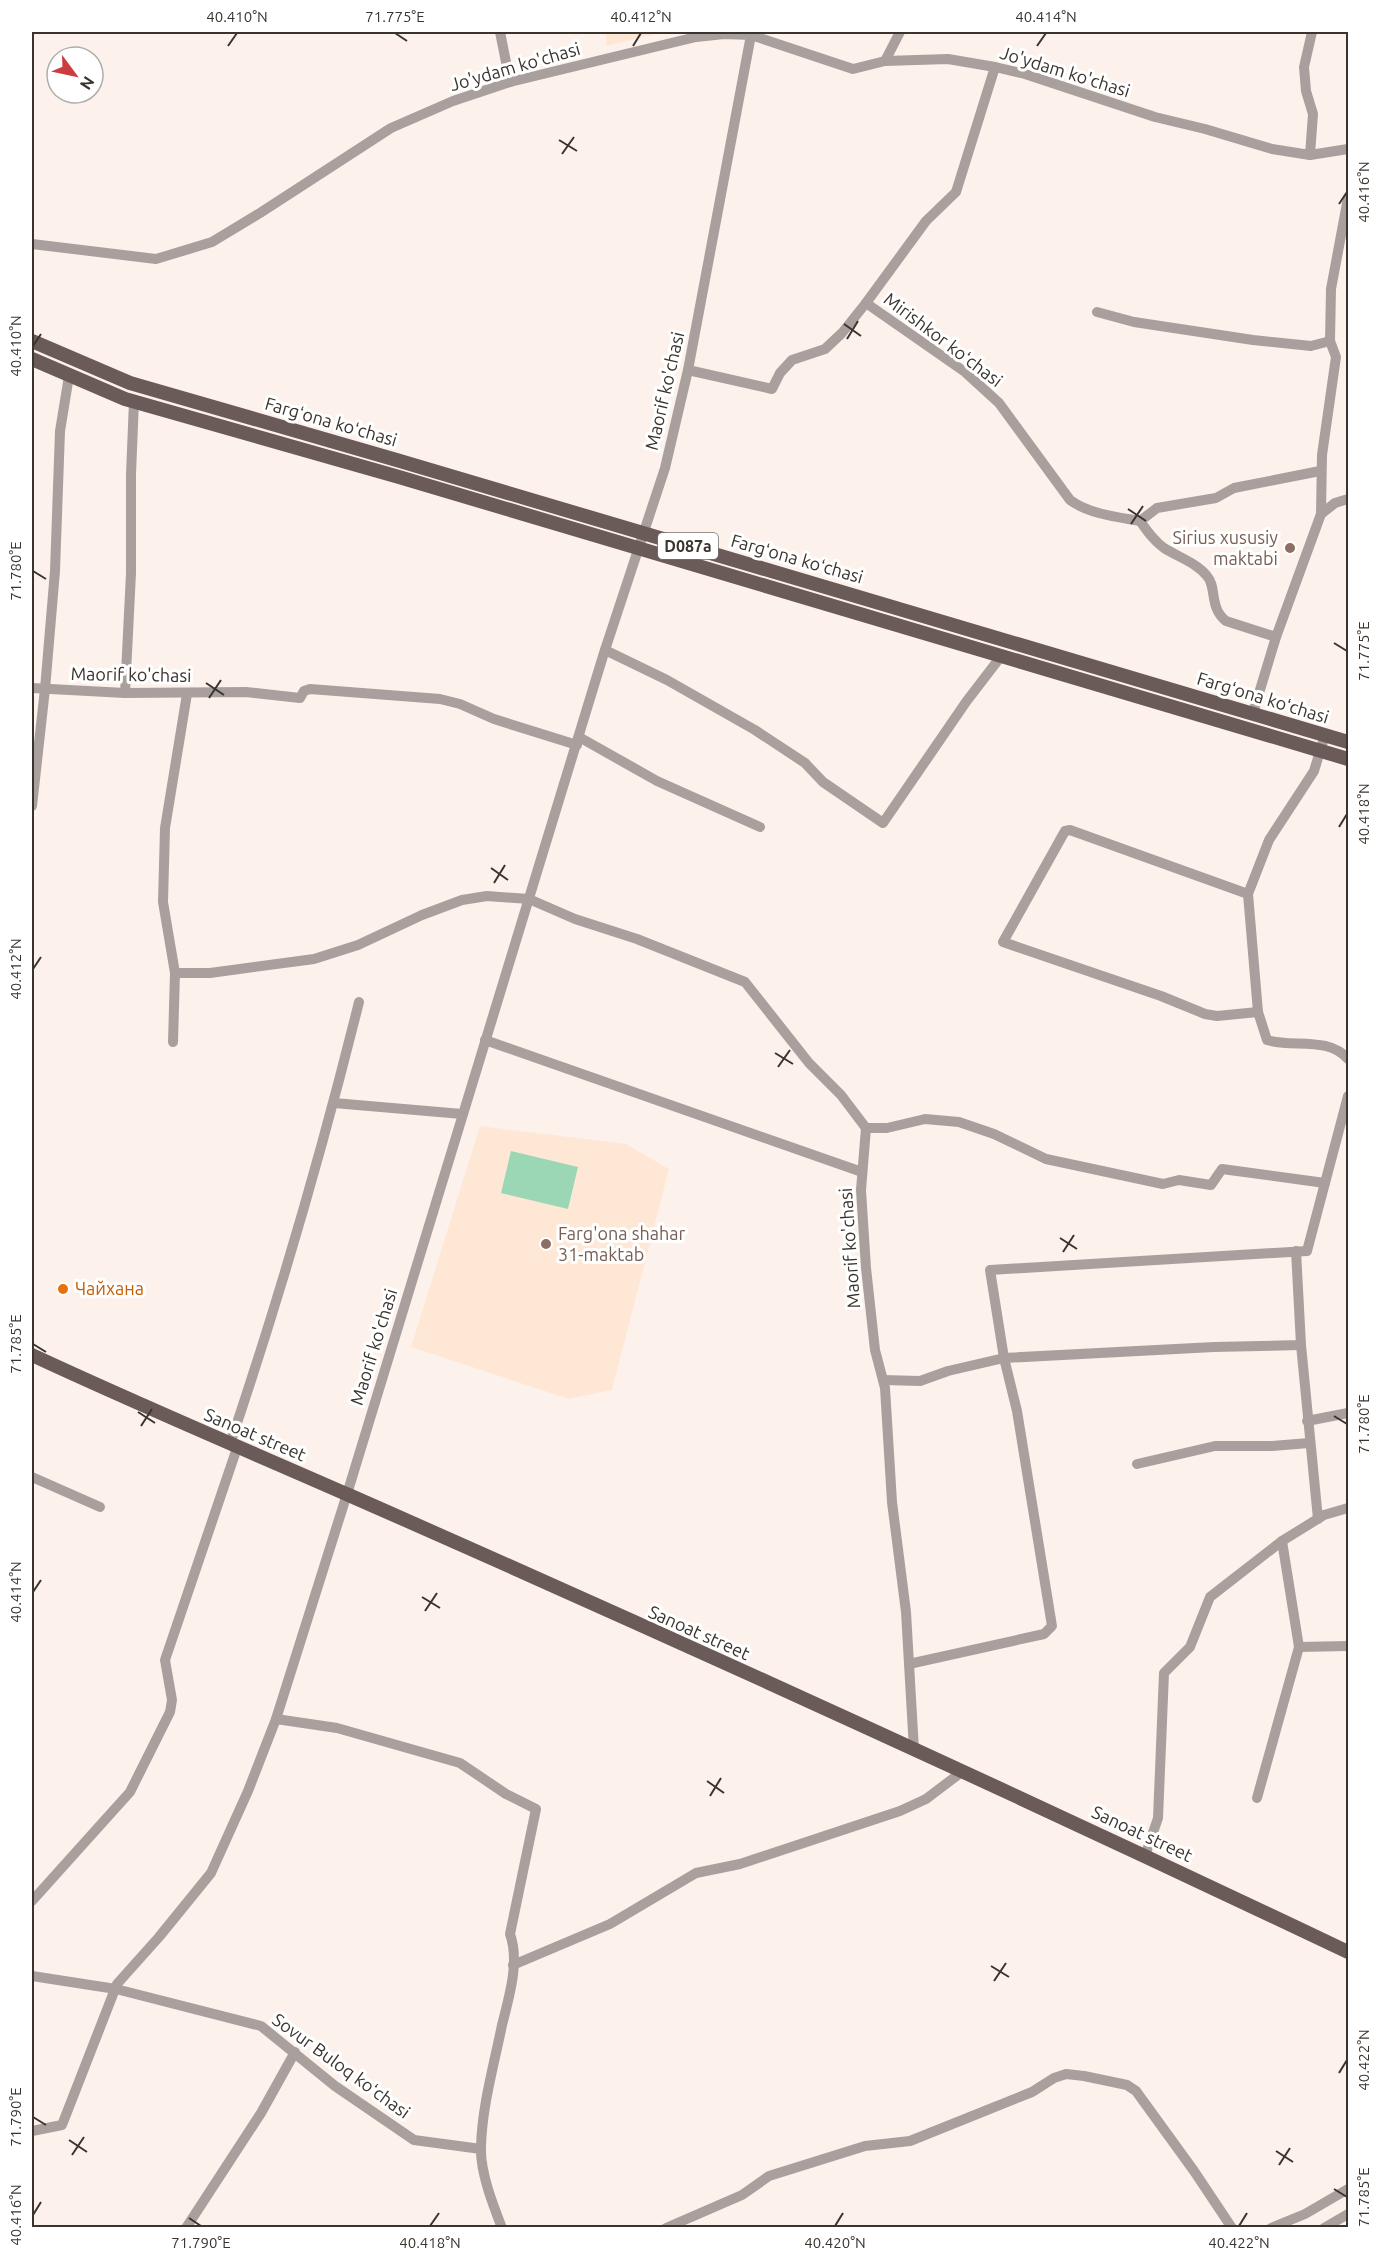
<svg xmlns="http://www.w3.org/2000/svg" width="1380" height="2259" viewBox="0 0 1380 2259" font-family="Ubuntu,sans-serif">
<style>
.built{fill:#ffe7d6}
.green{fill:#9cd7b5}
.lines{fill:none;stroke-linecap:round;stroke-linejoin:round}
.minor{stroke:#a9a09e;stroke-width:10}
.major{stroke:#6b5b58;stroke-width:14}
.ticks{fill:none;stroke:#3a342f;stroke-width:2}
.education-dot{fill:#8d6e63;stroke:#fff;stroke-width:2}
.food-dot{fill:#e8710a;stroke:#fff;stroke-width:2}
.labels{text-anchor:middle;stroke-width:6;stroke-linejoin:round;paint-order:stroke}
.shield{fill:#fff;stroke:#75716d;stroke-width:1.5}
.shield-label{font-size:16px;font-weight:bold;fill:#3a342f}
.street-label{font-size:18px;fill:#3a342f;stroke:#fff}
.education-label{font-size:18px;fill:#785e54;stroke:#fff;text-anchor:end}
.food-label{font-size:18px;fill:#c56008;stroke:#fff;text-anchor:start}
.neatline{fill:none;stroke:#3a342f;stroke-width:2}
.ticks-label{font-size:15px;text-anchor:middle;fill:#3a342f}
</style>
<rect width="100%" height="100%" fill="#fdf2eb"/>
<g class="built">
<polygon points="606,32 665,32 606,46"/>
<polygon points="480,1126 626,1144 669,1169 612,1390 569,1399 411,1347"/>
</g>
<polygon class="green" points="511,1151 578,1167 568,1209 501,1193"/>
<g class="lines">
<g class="minor">
<polyline points="500,32 510,82"/>
<polyline points="885,61 900,32"/>
<path d="M995 67 956 192 926 221 866 303 965 372 999 403 1070 500C1089 514 1117 517 1140 521L1157 508 1216 498 1234 488 1320 471"/>
<polyline points="1310,155 1313,114 1306,91 1304,67 1312,32"/>
<polyline points="32,244 156,259 212,242 260,213 391,128 453,101 510,82 696,37 724,34 751,35 853,69 885,61 948,59 995,67 1025,74 1155,117 1205,129 1272,149 1310,155 1348,149"/>
<polyline points="1097,312 1134,322 1253,340 1311,346 1330,341"/>
<polyline points="688,370 772,389 780,373 792,360 825,349 842,333 866,303"/>
<polyline points="1321,514 1335,503 1348,499"/>
<path d="M1140 521C1147 531 1154 541 1164 548 1178 557 1197 563 1207 576 1217 587 1209 608 1226 621L1276 637"/>
<polyline points="605,650 667,680 755,730 805,763 823,782 883,823 966,702 1002,655"/>
<polyline points="32,688 125,693 246,692 300,698 304,691 310,689 440,699 460,704 494,719 577,745"/>
<polyline points="125,693 131,573 131,474 134,401"/>
<polyline points="1253,713 1276,637 1321,514 1322,455 1336,357 1330,341 1331,289 1348,198"/>
<polyline points="579,737 657,781 760,827"/>
<polyline points="32,806 45,689 55,571 60,431 69,376"/>
<polyline points="1248,894 1070,830 1065,831 1003,942 1161,996 1205,1014 1217,1016 1258,1012 1248,894 1269,840 1314,771 1325,735"/>
<polyline points="175,973 210,973 314,959 358,945 422,915 462,900 487,896 529,899 575,919 637,939 745,982 809,1063 841,1095 866,1128 861,1190 866,1268 875,1350 885,1388 892,1502 906,1612 914,1750"/>
<path d="M1258 1012 1267 1040C1293 1048 1328 1036 1348 1059"/>
<polyline points="485,1040 862,1172"/>
<polyline points="173,1042 175,973 163,902 165,828 187,694"/>
<polyline points="334,1103 462,1114"/>
<polyline points="866,1128 887,1128 925,1119 959,1122 994,1134 1046,1159 1163,1184 1179,1180 1211,1185 1222,1169 1325,1183"/>
<polyline points="1301,1345 1318,1519"/>
<polyline points="883,1380 920,1381 948,1371 1004,1358 1214,1347 1301,1345 1296,1251"/>
<polyline points="1307,1421 1348,1413"/>
<path d="M230 1444C279 1299 322 1151 359 1002"/>
<polyline points="1137,1464 1215,1446 1272,1446 1309,1443"/>
<polyline points="32,1477 100,1507"/>
<polyline points="1299,1647 1348,1646"/>
<polyline points="909,1664 1044,1634 1052,1626 1017,1411 1004,1358 990,1270 1307,1251 1348,1096"/>
<path d="M276 1719 337 1728 460 1763 506 1794 536 1809 510 1934C520 1962 509 1997 502 2025 494 2065 482 2106 481 2147 480 2172 493 2205 502 2228"/>
<polyline points="1257,1798 1299,1647 1282,1541"/>
<polyline points="1145,1856 1158,1818 1164,1673 1190,1647 1210,1597 1282,1541 1324,1515 1348,1508"/>
<polyline points="32,1901 130,1792 170,1712 172,1700 165,1660 237,1448"/>
<polyline points="513,1965 610,1924 696,1873 740,1864 900,1811 926,1799 963,1771"/>
<polyline points="32,1976 116,1989 261,2026 335,2086 414,2140 481,2149"/>
<polyline points="32,2131 62,2125 117,1984 159,1937 211,1873 248,1791 276,1719 347,1494 603,656 665,468 688,370 751,35"/>
<polyline points="186,2228 261,2113 295,2052"/>
<polyline points="666,2228 742,2195 769,2176 865,2146 910,2141 1032,2092 1054,2078 1066,2074 1084,2076 1127,2085 1136,2091 1194,2171 1232,2228"/>
<polyline points="1271,2228 1305,2214 1348,2189"/>
<polyline points="1324,2228 1348,2214"/>
</g>
<g class="major">
<polyline points="32,341 130,383 400,461 1348,742"/>
<polyline points="32,359 125,399 399,477 1348,759"/>
<path d="M32 1355C137 1404 244 1449 351 1496 685 1643 1018 1795 1348 1952"/>
</g>
</g>
<path class="ticks" d="M395 33 407 41M228 46 237 33M633 46 641 33M1037 46 1046 33M559 140 577 151M562 154 574 137M1339 204 1347 192M844 324 861 336M847 339 858 321M33 346 41 334M1128 509 1146 521M1131 524 1143 506M33 571 46 579M1334 643 1347 651M206 683 224 695M209 698 221 680M1339 827 1347 814M491 868 508 880M494 883 505 865M33 969 41 957M775 1053 793 1064M778 1067 790 1050M1060 1238 1077 1249M1063 1252 1074 1235M33 1344 46 1352M138 1412 155 1423M1334 1416 1347 1424M141 1426 152 1409M33 1592 41 1580M422 1597 440 1608M425 1611 437 1593M707 1781 724 1793M710 1796 721 1778M991 1966 1009 1977M994 1981 1006 1963M1339 2073 1347 2060M33 2117 46 2125M69 2140 87 2152M1276 2151 1293 2162M72 2155 84 2137M1279 2165 1290 2148M1334 2189 1347 2197M33 2215 41 2202M189 2218 201 2226M430 2226 439 2213M835 2226 843 2213M1239 2226 1247 2213"/>
<g class="education-dot">
<circle cx="1290" cy="548" r="6"/>
<circle cx="546" cy="1244" r="6"/>
</g>
<circle class="food-dot" cx="63" cy="1289" r="6"/>
<g class="labels">
<rect class="shield" x="658" y="533" width="60" height="26" rx="4.5"/>
<g class="shield-label">
<text x="688" y="552">D087a</text>
</g>
<g class="street-label">
<text transform="translate(515 67) rotate(-16)" y="6">Jo'ydam ko'chasi</text>
<text transform="translate(1065 72) rotate(17)" y="6">Jo'ydam ko'chasi</text>
<text transform="translate(943 340) rotate(37)" y="6">Mirishkor koʻchasi</text>
<text transform="translate(665 391) rotate(-77)" y="6">Maorif ko'chasi</text>
<text transform="translate(331 422) rotate(16)" y="6">Fargʻona koʻchasi</text>
<text transform="translate(797 559) rotate(16)" y="6">Fargʻona koʻchasi</text>
<text transform="translate(131 675) rotate(1)" y="6">Maorif ko'chasi</text>
<text transform="translate(1263 698) rotate(17)" y="6">Fargʻona koʻchasi</text>
<text transform="translate(850 1248) rotate(-94)" y="6">Maorif ko'chasi</text>
<text transform="translate(374 1347) rotate(-73)" y="6">Maorif ko'chasi</text>
<text transform="translate(255 1435) rotate(23)" y="6">Sanoat street</text>
<text transform="translate(699 1633) rotate(24)" y="6">Sanoat street</text>
<text transform="translate(1142 1834) rotate(25)" y="6">Sanoat street</text>
<text transform="translate(341 2066) rotate(36)" y="6">Sovur Buloq koʻchasi</text>
</g>
<g class="education-label">
<text x="1278" y="544">Sirius xususiy<tspan x="1278" dy="21">maktabi</tspan></text>
<text x="558" y="1240" text-anchor="start">Farg'ona shahar<tspan x="558" dy="21">31-maktab</tspan></text>
</g>
<g class="food-label">
<text x="75" y="1295">Чайхана</text>
</g>
</g>
<rect width="1380" height="2259" fill="none" stroke="#ffffff" stroke-width="66"/>
<g transform="translate(75 75) rotate(123)"><circle r="28" fill="#ffffff" stroke="#b0aeac" stroke-width="1.5"/>
<path d="M0-4.5L10 22L0 15L-10 22Z" fill="#cc3d3f"/>
<text y="-9" font-size="16" font-weight="bold" text-anchor="middle" fill="#3a342f">N</text>
</g>
<rect x="33" y="33" width="1314" height="2193" class="neatline"/>
<g class="ticks-label">
<text x="237" y="22">40.410°N</text>
<text x="395" y="22">71.775°E</text>
<text x="641" y="22">40.412°N</text>
<text x="1046" y="22">40.414°N</text>
<text transform="translate(1364 192) rotate(-90)" y="5">40.416°N</text>
<text transform="translate(16 346) rotate(-90)" y="5">40.410°N</text>
<text transform="translate(16 571) rotate(-90)" y="5">71.780°E</text>
<text transform="translate(1364 651) rotate(-90)" y="5">71.775°E</text>
<text transform="translate(1364 814) rotate(-90)" y="5">40.418°N</text>
<text transform="translate(16 969) rotate(-90)" y="5">40.412°N</text>
<text transform="translate(16 1344) rotate(-90)" y="5">71.785°E</text>
<text transform="translate(1364 1424) rotate(-90)" y="5">71.780°E</text>
<text transform="translate(16 1592) rotate(-90)" y="5">40.414°N</text>
<text transform="translate(1364 2060) rotate(-90)" y="5">40.422°N</text>
<text transform="translate(16 2117) rotate(-90)" y="5">71.790°E</text>
<text transform="translate(1364 2197) rotate(-90)" y="5">71.785°E</text>
<text transform="translate(16 2215) rotate(-90)" y="5">40.416°N</text>
<text x="201" y="2248">71.790°E</text>
<text x="430" y="2248">40.418°N</text>
<text x="835" y="2248">40.420°N</text>
<text x="1239" y="2248">40.422°N</text>
</g>
</svg>
